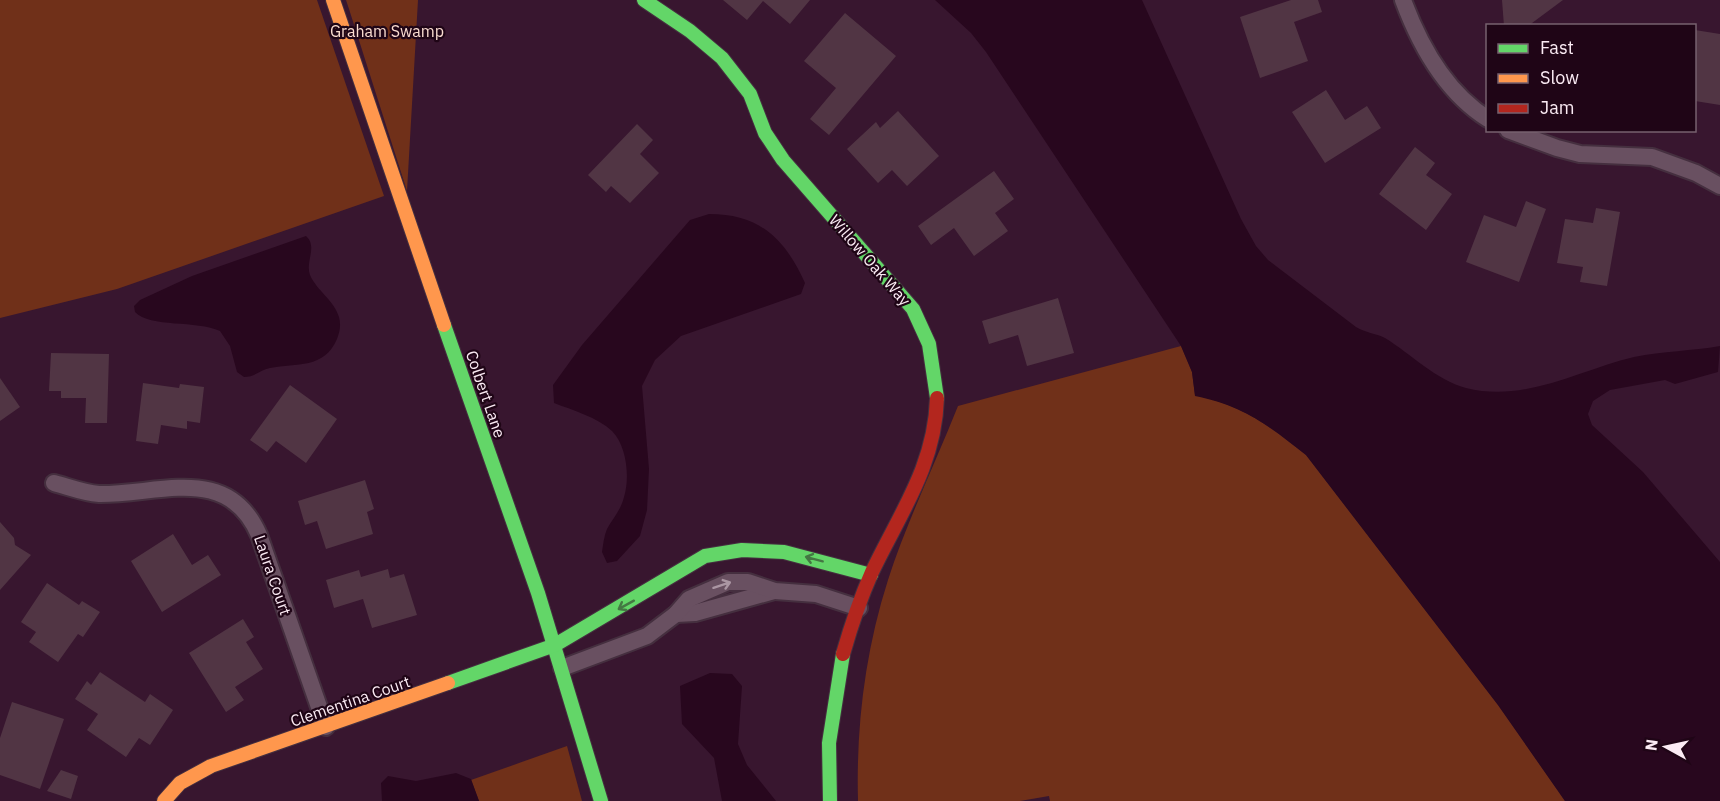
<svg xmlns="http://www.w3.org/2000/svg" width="1720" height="801" viewBox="0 0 1720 801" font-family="'IBM Plex Sans',sans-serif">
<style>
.green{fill:#703019}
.water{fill:#28071e}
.building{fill:#513544}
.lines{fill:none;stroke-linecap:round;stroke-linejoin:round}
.street-casing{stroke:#452f3f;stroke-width:20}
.fast-casing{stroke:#452f3f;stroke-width:16}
.slow-casing{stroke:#452f3f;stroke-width:16}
.jam-casing{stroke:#452f3f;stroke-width:16}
.street{stroke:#695061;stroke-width:16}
.fast{stroke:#63d668;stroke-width:14}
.slow{stroke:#ff974d;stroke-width:14}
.jam{stroke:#b3261e;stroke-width:14}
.oneway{stroke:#447843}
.oneway2{stroke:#ab96a3}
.labels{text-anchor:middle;stroke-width:4.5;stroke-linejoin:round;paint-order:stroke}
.park-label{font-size:16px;fill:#fbddd1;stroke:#1f0516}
.street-label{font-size:16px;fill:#fbebf4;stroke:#1f0516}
</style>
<rect width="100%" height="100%" fill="#38162f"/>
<g class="green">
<polygon points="0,0 317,0 384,196 117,289 0,318"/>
<polygon points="346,0 418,0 407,191 349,9"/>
<path d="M1181 346 1192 372 1195 395C1244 406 1268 425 1306 455L1498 705 1565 801H1050L1049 796 1020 801H858C856 726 865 652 888 580 907 521 935 464 958 406Z"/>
<polygon points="567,746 582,801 479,801 471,780"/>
</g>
<g class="water">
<path d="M935 0H1142L1241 219 1256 246 1268 260 1356 327C1366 333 1375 333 1385 338 1411 354 1436 380 1466 388 1525 403 1579 370 1634 357 1663 351 1692 351 1720 346L1718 372 1675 384 1665 380 1610 390 1593 401 1588 414 1592 425 1643 472 1720 562V801H1565L1498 705 1306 455C1268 425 1244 406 1195 396L1192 372 1181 346 986 52 971 33Z"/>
<path d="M709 214C760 214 785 239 805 283L801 294 681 336 655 360 642 386 649 469 647 510 640 536 617 561 607 563 602 552C603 545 604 536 607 529 613 518 621 510 624 497 630 478 627 446 612 431 597 417 572 410 554 403L553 385 582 345 690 220Z"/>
<path d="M306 236C318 247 305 261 310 275 317 291 334 300 339 317 341 325 340 331 337 339 324 369 297 363 270 368 260 370 255 377 244 377L237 372 230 346 220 331C197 320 150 328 135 312L134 306 140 300 192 276Z"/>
<polygon points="710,673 732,674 742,686 738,744 747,765 776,801 722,801 714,758 682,724 680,686"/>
<polygon points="456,773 471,779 479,801 382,801 381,783 388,776 416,781"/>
</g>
<g class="building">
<polygon points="723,0 810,0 790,24 763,1 747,20"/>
<polygon points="1291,0 1318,0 1322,12 1294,22 1308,61 1260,78 1240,17"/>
<polygon points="1502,0 1563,0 1528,26 1504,26"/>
<polygon points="845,13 896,56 829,135 810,119 836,88 804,61"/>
<polygon points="1695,30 1720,34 1720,105 1695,101"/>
<polygon points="1326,90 1345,120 1367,106 1381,128 1325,163 1292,112"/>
<polygon points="898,111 939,156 907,186 892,170 878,183 847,149 876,122 880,128"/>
<polygon points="637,124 653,140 640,154 659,173 630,203 611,186 606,192 588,175"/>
<polygon points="1415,147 1435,163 1426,175 1452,194 1426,230 1379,194"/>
<polygon points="994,171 1014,199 995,213 1008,231 974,256 954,228 931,245 918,226"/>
<polygon points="1526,201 1546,209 1519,282 1466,262 1484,215 1516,227"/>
<polygon points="1596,208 1620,212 1607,286 1580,282 1583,267 1557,263 1565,219 1593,223"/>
<polygon points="1058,298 1074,353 1027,366 1018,335 989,344 982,321"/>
<polygon points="51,353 109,354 107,423 85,423 86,398 61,398 61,391 49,391"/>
<polygon points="0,378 20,407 0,421"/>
<polygon points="143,383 179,388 180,384 204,387 200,423 187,421 187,429 161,425 158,444 136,441"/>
<polygon points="290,385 337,419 306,463 276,441 267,452 250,440"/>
<polygon points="365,480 374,509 367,512 373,534 326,549 317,521 305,525 298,501"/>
<polygon points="0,522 14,538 15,545 31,555 0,590"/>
<polygon points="173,534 192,565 208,555 221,575 162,612 131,561"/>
<polygon points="388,569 390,578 404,574 417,615 372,628 363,599 334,608 326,580 359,570 361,577"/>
<polygon points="47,583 79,605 82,601 100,612 83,637 78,634 58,662 29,642 36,632 21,622"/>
<polygon points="243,619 254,637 246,642 263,669 235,687 244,700 226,712 189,653"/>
<polygon points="100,672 145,702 150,694 173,710 150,745 139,738 126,757 87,730 98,714 75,699 87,681 91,685"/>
<polygon points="12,702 64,719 40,789 0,775 0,738"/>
<polygon points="61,770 78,776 71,799 47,791"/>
</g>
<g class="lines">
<defs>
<g id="street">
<path d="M1403 0C1420 46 1445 92 1488 119"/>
<polyline points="1508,130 1557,148 1580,154 1652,157 1696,173 1720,186"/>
<path d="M54 483C69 487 84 493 99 494 159 495 228 463 259 535L326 727"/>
<polyline points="676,614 695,613 774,591"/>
<polyline points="562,668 647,636 676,614 689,599 728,582 748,582 775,591 816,594 859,608"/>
</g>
<g id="fast">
<polyline points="644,0 690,31 722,58 750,94 765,133 783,160 913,309 929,344 937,398"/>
<polyline points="444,325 538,593 601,801"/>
<polyline points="448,683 555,645 705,556 742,550 784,552 871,575"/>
<polyline points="830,801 829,743 843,654"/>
</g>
<g id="slow">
<polyline points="333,0 444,325"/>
<polyline points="164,801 180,783 211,766 448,683"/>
</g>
<path id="jam" d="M843 654C851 626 860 599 872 572 900 513 935 466 937 398"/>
</defs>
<use href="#street" class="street-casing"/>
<use href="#fast" class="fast-casing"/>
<use href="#slow" class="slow-casing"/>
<use href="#jam" class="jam-casing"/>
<use href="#street" class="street"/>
<use href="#fast" class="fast"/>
<use href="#slow" class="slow"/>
<use href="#jam" class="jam"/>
</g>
<defs><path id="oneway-shaft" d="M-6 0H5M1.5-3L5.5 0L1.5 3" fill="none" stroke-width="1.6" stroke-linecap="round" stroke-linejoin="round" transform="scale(1.5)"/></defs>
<g class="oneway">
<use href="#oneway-shaft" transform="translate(814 559) rotate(-165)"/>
<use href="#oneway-shaft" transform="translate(626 605) rotate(151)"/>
</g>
<use class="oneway2" href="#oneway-shaft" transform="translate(722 585) rotate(-18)"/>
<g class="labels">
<g class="park-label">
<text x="387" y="37">Graham Swamp</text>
</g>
<g class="street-label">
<text transform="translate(870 260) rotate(49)" y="6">Willow Oak Way</text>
<text transform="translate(486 394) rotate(71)" y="6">Colbert Lane</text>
<text transform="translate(273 575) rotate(71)" y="6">Laura Court</text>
<text transform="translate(350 701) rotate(-19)" y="6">Clementina Court</text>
</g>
</g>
<rect x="1486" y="24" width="210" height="108" fill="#1f0516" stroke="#77616f" stroke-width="1.5"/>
<rect x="1498" y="44" width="30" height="9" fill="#63d668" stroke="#77616f" stroke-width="1.5"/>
<text x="1540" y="54" font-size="18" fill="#fbebf4">Fast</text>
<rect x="1498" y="74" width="30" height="9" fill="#ff974d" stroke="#77616f" stroke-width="1.5"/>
<text x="1540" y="84" font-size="18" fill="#fbebf4">Slow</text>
<rect x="1498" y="104" width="30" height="9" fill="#b3261e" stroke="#77616f" stroke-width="1.5"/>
<text x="1540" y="114" font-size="18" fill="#fbebf4">Jam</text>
<g transform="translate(1666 747) rotate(278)" stroke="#1f0516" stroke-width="4.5" paint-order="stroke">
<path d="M0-4.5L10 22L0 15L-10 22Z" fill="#fbebf4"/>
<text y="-9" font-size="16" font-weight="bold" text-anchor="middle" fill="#fbebf4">N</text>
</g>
</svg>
